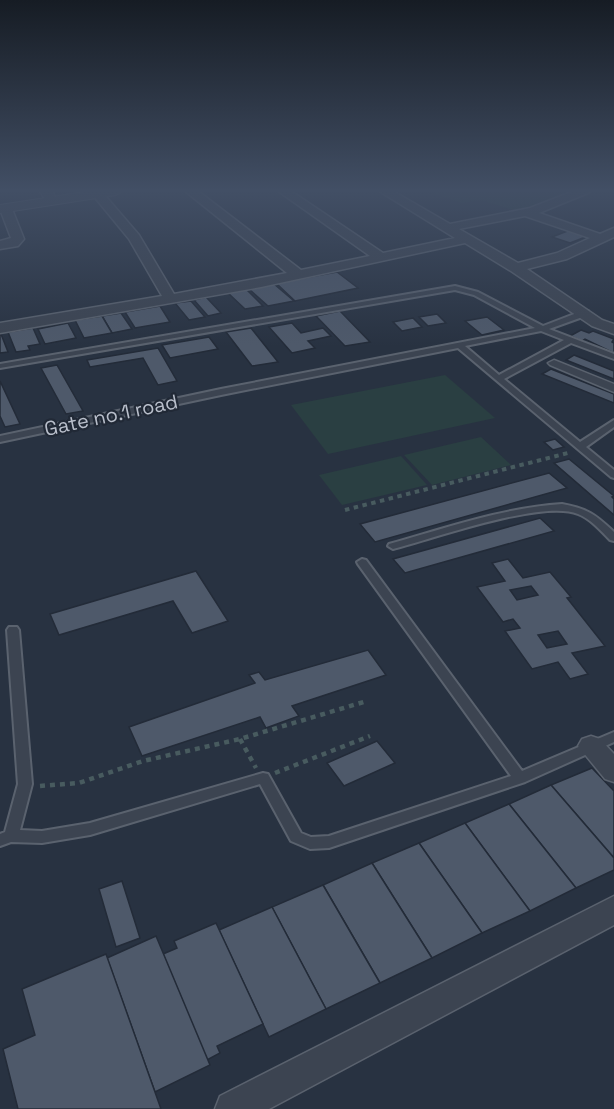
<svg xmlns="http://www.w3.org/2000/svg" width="614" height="1109" viewBox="0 0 614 1109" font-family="'Space Grotesk',sans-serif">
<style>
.green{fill:#2a3f42}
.building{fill:#4e596a;stroke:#232b38;stroke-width:1.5;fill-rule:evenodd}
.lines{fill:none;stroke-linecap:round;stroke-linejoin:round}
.service-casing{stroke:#5a626e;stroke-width:4}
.pedestrian-casing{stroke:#5a626e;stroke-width:3}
.minor-casing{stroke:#5a626e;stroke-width:3}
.tertiary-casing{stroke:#5a626e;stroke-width:2}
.path-far1{stroke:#485b5f;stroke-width:4;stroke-dasharray:4.5 4.5;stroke-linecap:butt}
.path{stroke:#485b5f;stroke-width:4.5;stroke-dasharray:5 5;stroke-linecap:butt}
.service{fill:#3c4451;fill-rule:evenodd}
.pedestrian{fill:#3c4451;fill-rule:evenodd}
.minor{fill:#3c4451;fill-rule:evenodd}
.tertiary{fill:#3c4451;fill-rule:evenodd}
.labels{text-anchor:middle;stroke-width:4.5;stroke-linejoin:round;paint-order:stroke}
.street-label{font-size:20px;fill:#b9bfcb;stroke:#212936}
</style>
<rect width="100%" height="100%" fill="#283241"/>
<g class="green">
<polygon points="426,191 572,191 520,212 481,200 462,203"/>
<polygon points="445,375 495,418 328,454 291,405"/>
<polygon points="481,437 511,465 432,485 404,455"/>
<polygon points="401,456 427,485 342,505 319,475"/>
</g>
<g class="building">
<polygon points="570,230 588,236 570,243 552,237"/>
<polygon points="337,272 358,288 295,301 276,283"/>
<polygon points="274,284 294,301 268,306 249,289"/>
<polygon points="246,289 263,306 245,309 228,293"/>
<polygon points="206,297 221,313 208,316 194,300"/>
<polygon points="191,301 205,317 189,320 175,303"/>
<polygon points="160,306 170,322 135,328 125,312"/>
<polygon points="340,311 370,342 345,346 316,316"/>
<polygon points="121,313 132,329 112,333 102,316"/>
<polygon points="437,314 446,323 428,326 419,317"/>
<polygon points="102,316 112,333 84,338 75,320"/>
<polygon points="487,317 504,330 482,335 465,321"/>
<polygon points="413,318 422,327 402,331 393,322"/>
<polygon points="68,323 76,338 45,344 38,329"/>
<polygon points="292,323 301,333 323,328 331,336 308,341 315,348 292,353 269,327"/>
<polygon points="33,328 40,344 28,346 30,350 16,352 8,332"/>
<polygon points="251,328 278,362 252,366 226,332"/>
<polygon points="581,330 589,333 593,331 614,339 612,342 614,343 614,353 585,339 582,341 570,336"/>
<polygon points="0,334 1,334 8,352 0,353"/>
<polygon points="209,337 218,349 170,358 162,345"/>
<polygon points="158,348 177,381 158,385 143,358 90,367 87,360"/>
<polygon points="574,355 614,371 614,379 566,360"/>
<polygon points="57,365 83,411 66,414 41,368"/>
<polygon points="551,369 614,394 614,403 542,374"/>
<polygon points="0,381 20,424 5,427 0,416"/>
<polygon points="555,439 564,447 553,450 544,442"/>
<polygon points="569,459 614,496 612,497 614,499 614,515 554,463"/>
<polygon points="549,473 567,488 375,542 360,524"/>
<polygon points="540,518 554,531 405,573 393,559"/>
<path d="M508 559 523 578 550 572 571 597 567 598 605 646 572 653 588 674 570 679 558 662 532 669 505 631 520 628 513 619 503 622 477 587 505 581 492 563ZM531 586 538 595 517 600 510 590ZM558 631 567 644 547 648 538 635Z"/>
<polygon points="196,571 228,621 192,633 173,601 59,635 50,614"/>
<polygon points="368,650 386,675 292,706 299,716 266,728 260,717 142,756 129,727 255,683 249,675 259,672 265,680"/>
<polygon points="377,741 395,763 344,786 327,763"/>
<polygon points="592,768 614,791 614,858 551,785"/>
<polygon points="551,785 614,858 614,870 576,888 509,804"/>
<polygon points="509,804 576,888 530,911 465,823"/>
<polygon points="465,823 530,911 482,933 419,843"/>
<polygon points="419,843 482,933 432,958 372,863"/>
<polygon points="372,863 432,958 380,983 323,885"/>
<polygon points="122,881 140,938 116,947 99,889"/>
<polygon points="323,885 380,983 326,1009 272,907"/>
<polygon points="272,907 326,1009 269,1037 219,930"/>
<polygon points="216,923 263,1024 217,1046 220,1053 207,1060 163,954 177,948 174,941"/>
<polygon points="156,936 210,1065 155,1092 107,958"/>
<polygon points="106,954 161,1109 18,1109 3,1049 35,1035 22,989"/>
</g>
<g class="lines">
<defs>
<g id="service">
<path d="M455 286 478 292 543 326 582 311H588V315L549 329 614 354V359L571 343 504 379 580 442 614 420V427L586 447 614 470V478L611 477 458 348 221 395 0 442V436L221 389 535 328 474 295 455 290 0 368V364ZM541 331 564 340 499 375 465 346Z"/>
<path d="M562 504C588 509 595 514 614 532V541L610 540C601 531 591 519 578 514 543 499 433 539 393 549L388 546 389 544C446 528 502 508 562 504Z"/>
<polygon points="362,559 366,560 522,771 614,732 614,742 525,782 329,848 310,849 291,841 260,784 90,835 42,843 11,842 0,846 0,834 5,832 18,784 7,630 9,627 17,627 19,630 32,784 20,830 42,831 90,823 263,773 268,774 301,833 311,837 329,836 511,776 358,564 357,562"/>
</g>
<polygon id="pedestrian" points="554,360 614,384 614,392 550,365 548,363"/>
<g id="minor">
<polygon points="40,191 52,191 57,201 55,203 47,203"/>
<path d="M97 191 102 192 139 235 174 294 287 273 185 191H198L301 270 370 256 278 191H291L383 253 455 238 379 191H393L450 224 530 208 574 191H590L588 193 539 213 600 234 614 228V237L567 259 527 269 602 320 614 324V334L592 326 511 271 465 243 261 287 0 333V323L162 296 129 239 92 194ZM525 216 590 238 557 253 518 263 459 229Z"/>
<polygon points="6,205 12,209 24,239 18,246 0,249 0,241 11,238 0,209"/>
<polygon points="591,736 600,739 614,754 614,782 605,779 578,746 582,739"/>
<polygon points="614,896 614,925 269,1109 215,1109 220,1096"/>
</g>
<polygon id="tertiary" points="91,191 123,191 116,195 0,213 0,205"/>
</defs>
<use href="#service" class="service-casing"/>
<use href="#pedestrian" class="pedestrian-casing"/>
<use href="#minor" class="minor-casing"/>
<use href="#tertiary" class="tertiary-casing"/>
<polyline class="path-far1" points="345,510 568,453"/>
<g class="path">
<polyline points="240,739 256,768"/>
<polyline points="275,773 370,736"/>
<polyline points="40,786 79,783 143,761 240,739 367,701"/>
</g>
<use href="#service" class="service"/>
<use href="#pedestrian" class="pedestrian"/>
<use href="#minor" class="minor"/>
<use href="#tertiary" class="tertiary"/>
</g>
<linearGradient id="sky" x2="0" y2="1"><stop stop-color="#161c24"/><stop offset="0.55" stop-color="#424f65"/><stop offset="1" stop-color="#424f65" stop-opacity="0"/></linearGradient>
<rect width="614" height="346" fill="url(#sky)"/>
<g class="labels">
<g class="street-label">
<text transform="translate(111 415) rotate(-12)" y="7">Gate no.1 road</text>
</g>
</g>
</svg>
